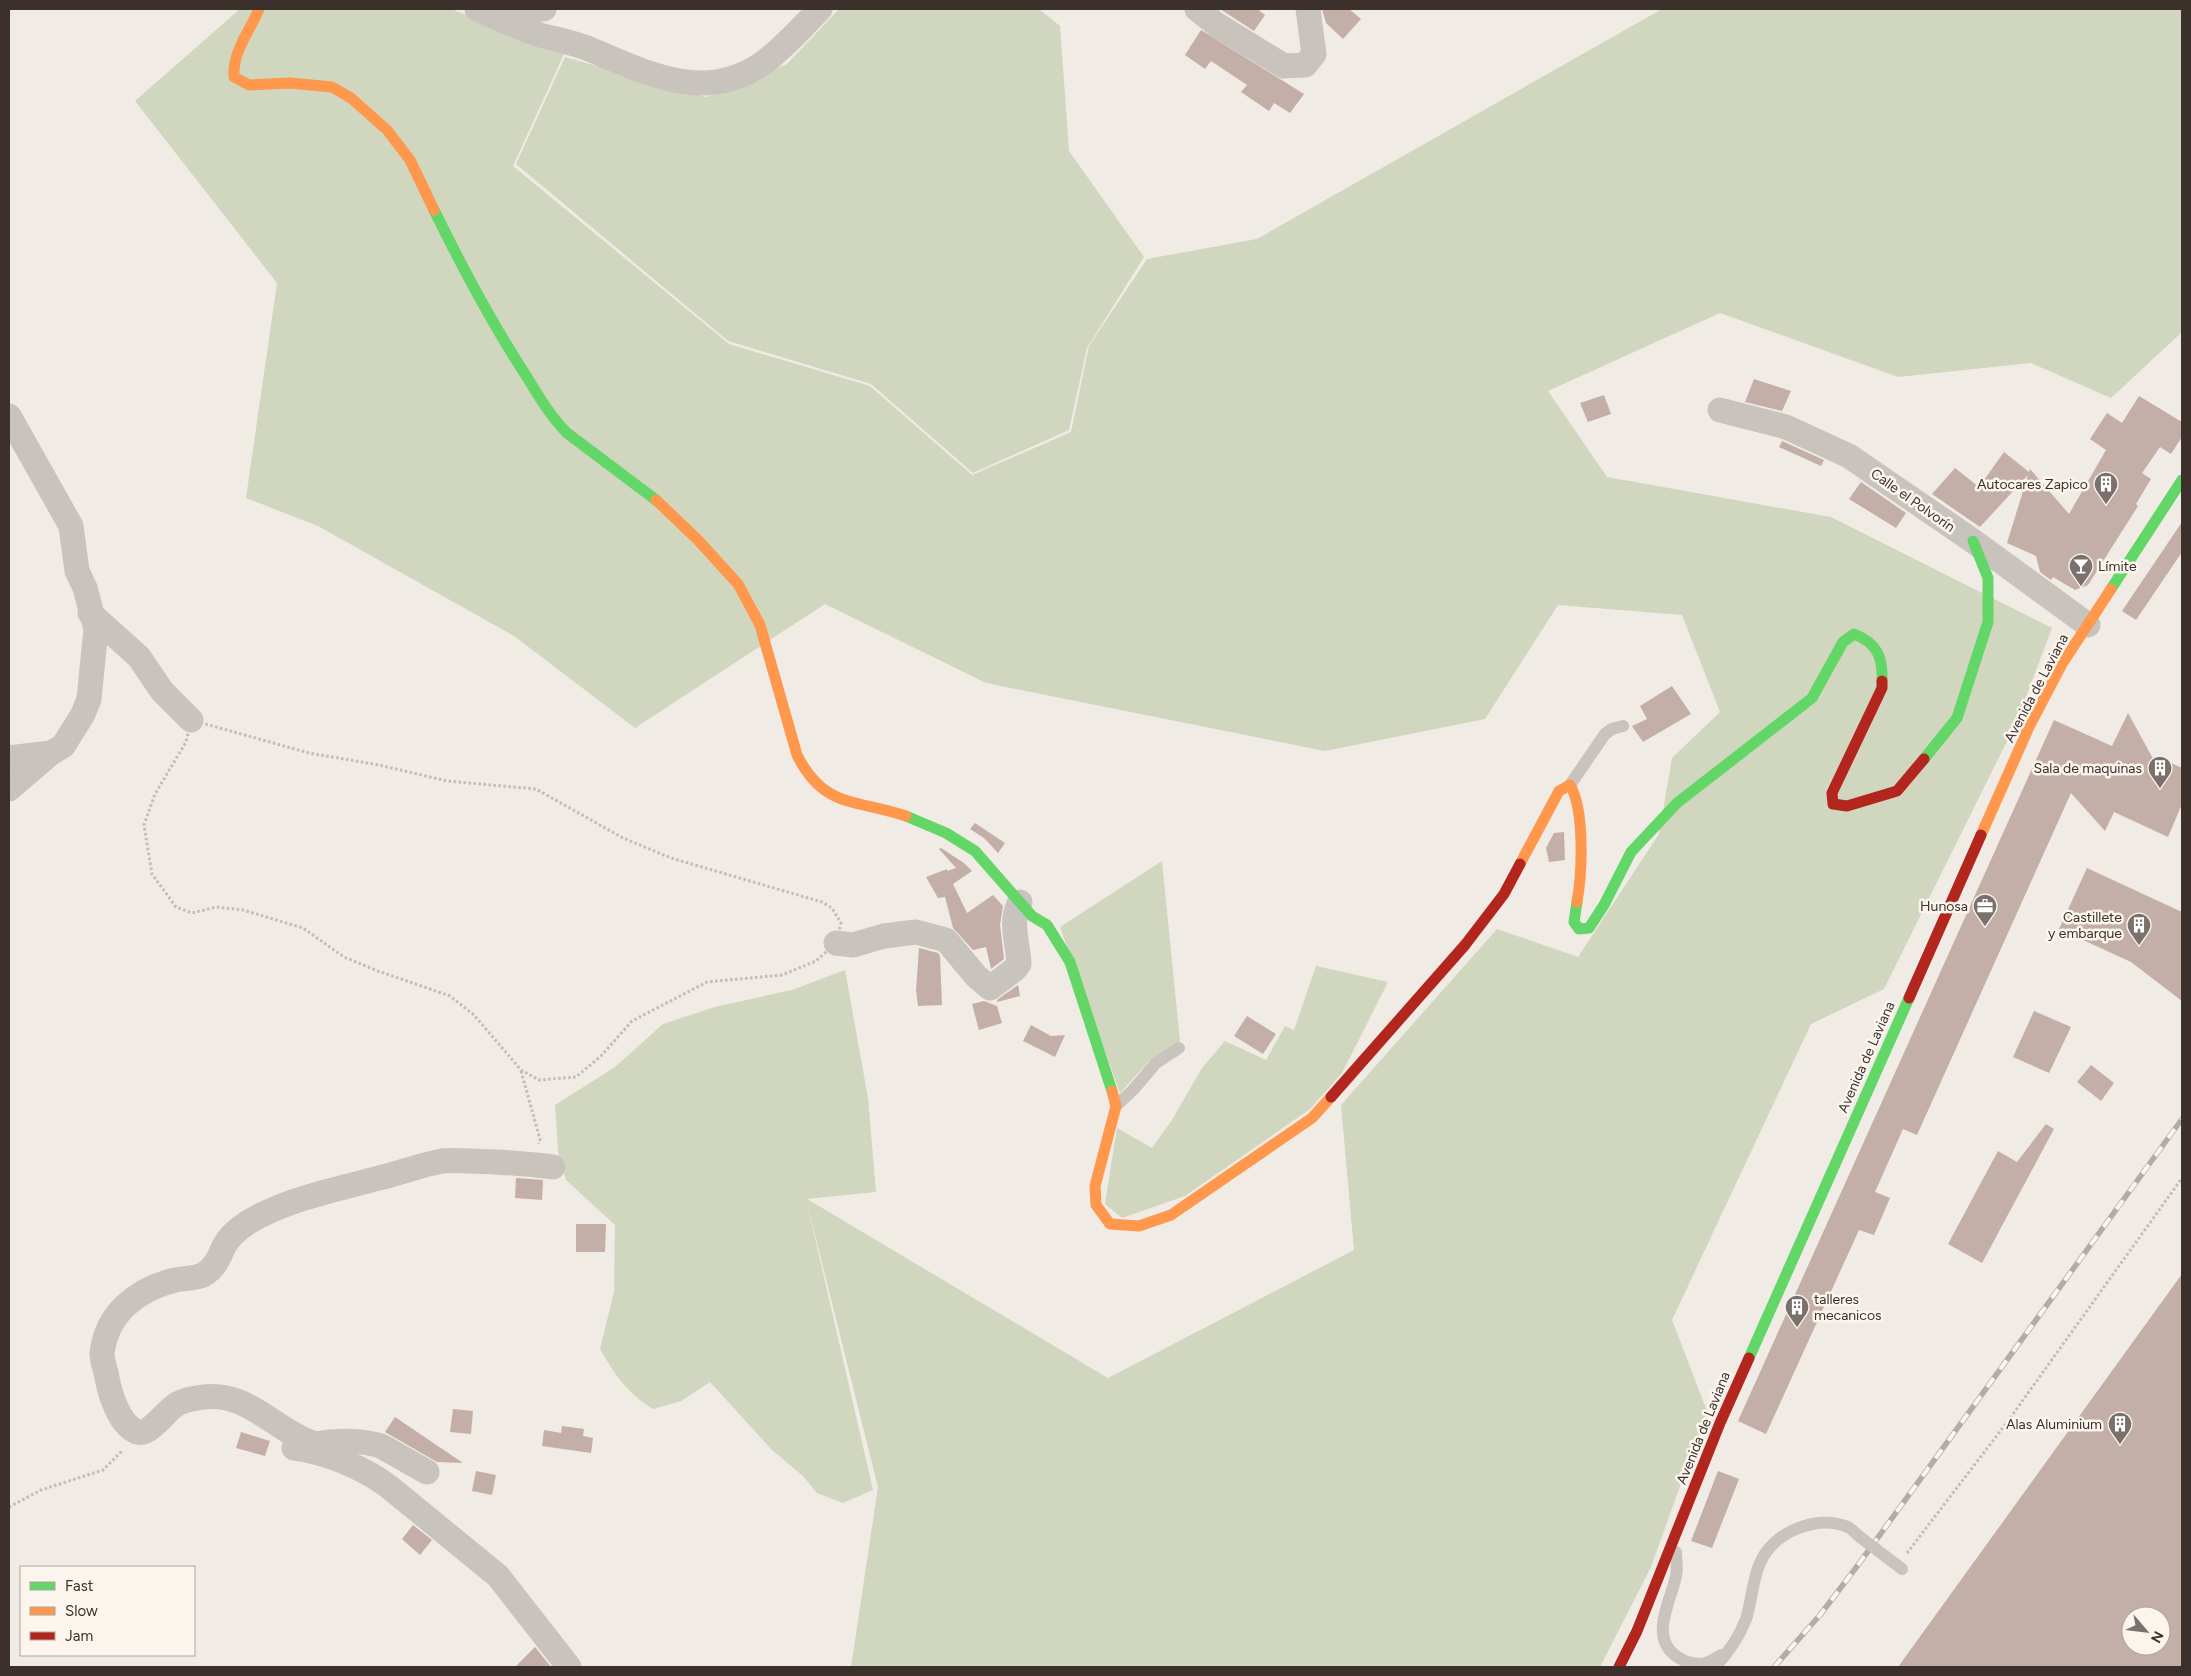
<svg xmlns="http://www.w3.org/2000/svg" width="2191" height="1676" viewBox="0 0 2191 1676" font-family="Figtree,sans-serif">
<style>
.green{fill:#d1d6bf}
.building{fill:#c3afa7;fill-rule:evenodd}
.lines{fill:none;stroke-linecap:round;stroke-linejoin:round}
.path{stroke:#c2bbb6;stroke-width:3;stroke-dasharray:2.5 2.5;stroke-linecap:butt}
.lane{stroke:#c9c3be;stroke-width:12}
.street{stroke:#c9c3be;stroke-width:25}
.fast{stroke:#63d668;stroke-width:11}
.slow{stroke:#ff974d;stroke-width:11}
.jam{stroke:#b3261e;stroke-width:11}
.rail-casing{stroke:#b1aca8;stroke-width:5.5}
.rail{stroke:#fbf5ee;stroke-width:4;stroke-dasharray:11;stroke-linecap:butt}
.lane-bridge{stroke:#c9c3be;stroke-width:12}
.labels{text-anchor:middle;stroke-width:5;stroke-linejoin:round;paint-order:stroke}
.poi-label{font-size:14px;fill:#3b302b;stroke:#fbf5ee;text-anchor:end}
.street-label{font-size:14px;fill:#3b302b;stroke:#fbf5ee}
</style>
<rect width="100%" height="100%" fill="#f0ebe5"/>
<g class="green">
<path d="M240 9H451L564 54 513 166 729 344 870 386 972 475 1071 432 1089 346 1147 259 1257 239 1662 9H2182V332L2111 398 2031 363 1898 377 1720 313 1548 391 1607 477 1831 517 2052 628 2017 721 1884 989 1811 1024 1672 1320 1707 1411 1651 1567 1600 1667H851L878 1487 806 1199 873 1490 843 1503 817 1493 803 1476 772 1450 710 1382 681 1401 653 1409C627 1393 615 1375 600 1349L614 1292 615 1225 566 1180 558 1152 555 1105 615 1067 663 1024 715 1007 792 990 845 970 868 1098 876 1192 807 1199 1108 1378 1354 1250 1341 1105 1497 929 1578 957 1659 834 1672 758 1720 712 1682 615 1558 605 1485 719 1325 751 986 683 825 604 635 728 514 636 318 526 246 498 277 283 135 101Z"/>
<polygon points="839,9 1039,9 1060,26 1069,151 1144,257 1087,348 1069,430 973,473 871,384 728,341 516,164 565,57 706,97 787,64"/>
<polygon points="1162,861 1180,1041 1150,1060 1120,1093 1060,927"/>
<polygon points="1316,966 1388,982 1342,1073 1310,1109 1185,1196 1122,1218 1105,1204 1117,1128 1152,1148 1172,1120 1202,1068 1225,1041 1266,1060 1285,1026 1294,1030"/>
</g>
<g class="building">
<polygon points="1220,9 1257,9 1265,15 1254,31"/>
<polygon points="1322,9 1349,9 1361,19 1343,39 1326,23"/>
<polygon points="1201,30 1304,94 1290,113 1274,103 1269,111 1241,92 1247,85 1211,61 1205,69 1185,55"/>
<polygon points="1754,379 1791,391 1782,411 1745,402"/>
<polygon points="1604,395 1611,414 1588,422 1580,403"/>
<polygon points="2139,396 2182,422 2182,437 2171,454 2160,447 2142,473 2151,479 2136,504 2138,506 2088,585 2075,590 2053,577 2051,580 2040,572 2036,556 2007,543 2028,475 1980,527 1932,494 1955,468 1979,487 2004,452 2029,472 2030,469 2069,514 2106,450 2090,439 2107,413 2122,423"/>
<polygon points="1782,441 1824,460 1821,466 1779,447"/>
<polygon points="1861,482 1906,513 1896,528 1849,499"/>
<polygon points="2182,522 2182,552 2136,620 2122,611"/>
<polygon points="1672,686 1691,714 1643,742 1632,726 1647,719 1640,706"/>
<polygon points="2128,713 2162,775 2169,762 2182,768 2182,804 2168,837 2114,812 2105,831 2071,793 1917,1135 1903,1129 1875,1192 1890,1198 1874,1235 1859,1230 1766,1434 1738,1421 2054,720 2112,746"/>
<polygon points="975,823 1005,843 998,853 984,838 970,829"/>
<polygon points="1564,832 1565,860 1549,862 1546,848 1554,833"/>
<polygon points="941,848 964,863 972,871 953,884 967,913 993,895 1003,906 1000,925 1004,959 991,969 986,947 973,950 953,928 945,897 938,898 926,877 947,869 947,871 956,868 939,849"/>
<polygon points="2087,868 2182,912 2182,1001 2131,962 2059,929"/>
<polygon points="919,948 938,953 940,956 942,1005 918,1006 916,990"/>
<polygon points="1018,985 1020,996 997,1002 997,1000"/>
<polygon points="984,1001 997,1006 1002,1023 979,1030 972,1004"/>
<polygon points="2034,1011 2071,1027 2049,1073 2013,1057"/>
<polygon points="1247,1016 1276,1034 1263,1054 1234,1036"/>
<polygon points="1031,1025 1051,1036 1065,1035 1055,1057 1023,1041"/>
<polygon points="2091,1065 2114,1083 2101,1101 2077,1082"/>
<polygon points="2046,1124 2054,1129 1982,1263 1948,1244 1998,1151 2017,1162"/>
<polygon points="516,1178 543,1180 542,1200 515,1198"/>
<polygon points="576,1224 606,1224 605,1252 576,1252"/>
<path d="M2182 1274V1667H1898ZM2131 1616H2161V1646H2131Z"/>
<polygon points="453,1409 473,1411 471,1434 450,1432"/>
<polygon points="395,1417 463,1463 437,1462 385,1432"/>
<polygon points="562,1426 584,1429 583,1436 593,1438 591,1453 542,1446 544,1430 561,1433"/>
<polygon points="241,1432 270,1441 265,1456 236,1448"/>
<polygon points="476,1471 496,1475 492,1495 472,1491"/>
<polygon points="1718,1471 1739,1479 1712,1548 1691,1541"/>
<polygon points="413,1525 432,1540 420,1555 402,1539"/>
<polygon points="535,1647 551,1667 515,1667"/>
</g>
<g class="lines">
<g class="path">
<polygon points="191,720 309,753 379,765 447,781 536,789 623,838 671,858 822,902 832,908 841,923 836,943 816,961 782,975 707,982 632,1021 601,1056 576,1077 539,1080 521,1070 474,1015 450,996 378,971 344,957 303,928 243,910 216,907 192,913 176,907 152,874 144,825 155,794 186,742"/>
<polyline points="521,1071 540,1139 539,1144"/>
<polyline points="9,1507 41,1490 103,1470 123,1450"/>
<polyline points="1907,1553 2008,1421 2182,1178"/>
</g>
<g class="lane">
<polyline points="1570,785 1605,734 1612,729 1623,726"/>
<polyline points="1116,1106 1133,1090 1156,1063 1179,1048"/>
<path d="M1676 1552C1676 1560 1678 1568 1676 1576 1670 1605 1645 1643 1685 1661 1700 1667 1709 1663 1721 1655"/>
<path d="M1715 1667C1728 1653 1739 1638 1746 1619 1752 1601 1752 1581 1760 1563 1773 1532 1817 1514 1848 1527 1852 1529 1856 1534 1860 1537"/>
</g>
<g class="street">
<path d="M477 9C498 19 518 27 540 35 555 39 570 42 584 47 643 70 702 106 763 63 784 48 802 27 820 9"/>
<polyline points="520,9 544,9"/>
<polyline points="1197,9 1217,25 1284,66 1305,65 1314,54 1308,9"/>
<polyline points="1720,410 1786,427 1849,456 1973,541 2088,625"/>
<polyline points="9,416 71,526 77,571 85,588 96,629 89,699 83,714 63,746 51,753 9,789"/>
<polyline points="90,613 139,657 162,691 191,720"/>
<polyline points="9,758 51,753"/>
<path d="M836 943 853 945 884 936 916 932 946 940 976 976 990 988 1015 969 1019 964C1018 942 1009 922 1020 902"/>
<path d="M315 1444C276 1432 248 1391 204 1397 195 1398 184 1400 177 1404 165 1411 148 1439 135 1431 119 1423 110 1394 107 1378 106 1370 102 1362 102 1354 106 1313 138 1289 175 1280 184 1278 194 1279 203 1275 215 1268 219 1258 224 1246 229 1237 238 1229 247 1223 286 1199 335 1190 379 1178 400 1173 421 1165 442 1161 451 1160 462 1161 471 1161 499 1162 525 1163 553 1167"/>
<path d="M294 1448C326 1452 362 1467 388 1486L498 1576 569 1667"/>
<path d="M310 1450 315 1444C336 1440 361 1440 381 1446L427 1472"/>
</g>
<g class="fast">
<path d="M434 210C462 267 492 324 527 377 539 397 551 417 567 433L656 500"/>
<polyline points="2111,589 2182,480"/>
<polyline points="1924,759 1957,718 1988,622 1988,578 1973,541"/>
<polyline points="906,816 946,833 975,851 1032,916 1047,925 1070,962 1112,1091"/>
<path d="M1577 902 1574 922 1579 929 1589 928 1604 905 1631 852 1677 803 1812 698 1843 642 1854 634C1877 643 1883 657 1882 681"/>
<polyline points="1749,1358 1909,998"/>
</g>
<g class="slow">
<path d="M259 9C250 31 232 52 234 77L249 85 290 83 332 87 351 98 387 130 410 160 434 210"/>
<path d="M656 500 698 540 738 584 760 625 797 755C824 809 856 799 906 816"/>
<polyline points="1981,835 2029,727 2062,664 2111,589"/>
<path d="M1520 864 1559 791 1570 785C1585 810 1582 874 1577 902"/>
<polyline points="1112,1091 1116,1106 1095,1186 1096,1205 1110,1224 1139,1226 1171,1215 1312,1118 1331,1097"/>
</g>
<g class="jam">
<polyline points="1882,681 1882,688 1832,793 1833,804 1847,806 1897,791 1924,759"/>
<polyline points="1909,998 1981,835"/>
<polyline points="1331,1097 1465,945 1504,894 1520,864"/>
<polyline points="1619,1667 1637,1631 1720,1423 1749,1358"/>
</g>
<defs>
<polyline id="rail" points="1774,1667 1820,1615 1858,1565 2182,1119"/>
</defs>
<use href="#rail" class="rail-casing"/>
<use href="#rail" class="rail"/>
<polyline class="lane-bridge" points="1860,1537 1902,1569"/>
</g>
<defs>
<symbol id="building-pin" viewBox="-11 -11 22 30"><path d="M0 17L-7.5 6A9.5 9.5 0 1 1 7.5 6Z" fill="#7a716c" stroke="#fbf5ee"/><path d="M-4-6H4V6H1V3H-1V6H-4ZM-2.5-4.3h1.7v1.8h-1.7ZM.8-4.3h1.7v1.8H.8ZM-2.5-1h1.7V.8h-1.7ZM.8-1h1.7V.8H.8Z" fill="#fff"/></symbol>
<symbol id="bar-pin" viewBox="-11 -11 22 30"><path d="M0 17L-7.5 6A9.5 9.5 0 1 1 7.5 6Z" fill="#7a716c" stroke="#fbf5ee"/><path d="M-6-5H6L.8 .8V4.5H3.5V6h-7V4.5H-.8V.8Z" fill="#fff"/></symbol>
<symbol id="office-pin" viewBox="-11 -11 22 30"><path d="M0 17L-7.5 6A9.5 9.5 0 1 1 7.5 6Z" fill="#7a716c" stroke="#fbf5ee"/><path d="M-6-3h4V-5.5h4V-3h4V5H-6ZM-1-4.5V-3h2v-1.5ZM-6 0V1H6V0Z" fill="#fff"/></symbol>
</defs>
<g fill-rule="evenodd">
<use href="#building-pin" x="2092" y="470" width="28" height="38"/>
<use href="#bar-pin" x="2067" y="552" width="28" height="38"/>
<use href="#building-pin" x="2146" y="754" width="28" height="38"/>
<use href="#office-pin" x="1971" y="892" width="28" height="38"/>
<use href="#building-pin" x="2125" y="911" width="28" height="38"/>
<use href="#building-pin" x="1783" y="1293" width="28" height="38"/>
<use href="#building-pin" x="2106" y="1410" width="28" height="38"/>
</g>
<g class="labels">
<g class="poi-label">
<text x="2088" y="489">Autocares Zapico</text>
<text x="2098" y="571" text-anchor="start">Límite</text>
<text x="2142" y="773">Sala de maquinas</text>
<text x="1968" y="911">Hunosa</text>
<text x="2122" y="922">Castillete<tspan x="2122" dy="16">y embarque</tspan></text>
<text x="1814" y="1304" text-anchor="start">talleres<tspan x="1814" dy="16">mecanicos</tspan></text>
<text x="2102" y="1429">Alas Aluminium</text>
</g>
<g class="street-label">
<text transform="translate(1913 500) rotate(35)" y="5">Calle el Polvorín</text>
<text transform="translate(2036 688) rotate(-62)" y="5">Avenida de Laviana</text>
<text transform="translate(1866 1057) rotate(-66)" y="5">Avenida de Laviana</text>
<text transform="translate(1703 1428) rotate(-68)" y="5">Avenida de Laviana</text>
</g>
</g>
<rect width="2191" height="1676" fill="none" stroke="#3b302b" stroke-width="20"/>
<rect x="20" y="1566" width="175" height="90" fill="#fbf5ee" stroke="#aea6a0"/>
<rect x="30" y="1582" width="25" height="8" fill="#63d668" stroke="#aea6a0"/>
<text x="65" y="1591" font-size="15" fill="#3b302b">Fast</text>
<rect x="30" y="1607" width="25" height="8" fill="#ff974d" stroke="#aea6a0"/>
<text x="65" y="1616" font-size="15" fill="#3b302b">Slow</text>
<rect x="30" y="1632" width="25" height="8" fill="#b3261e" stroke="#aea6a0"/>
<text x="65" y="1641" font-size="15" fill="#3b302b">Jam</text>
<g transform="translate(2146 1631) rotate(118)"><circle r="24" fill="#fbf5ee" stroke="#aea6a0"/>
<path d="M0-4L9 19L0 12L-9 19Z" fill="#7a716c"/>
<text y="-8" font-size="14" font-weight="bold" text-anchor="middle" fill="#3b302b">N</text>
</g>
</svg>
